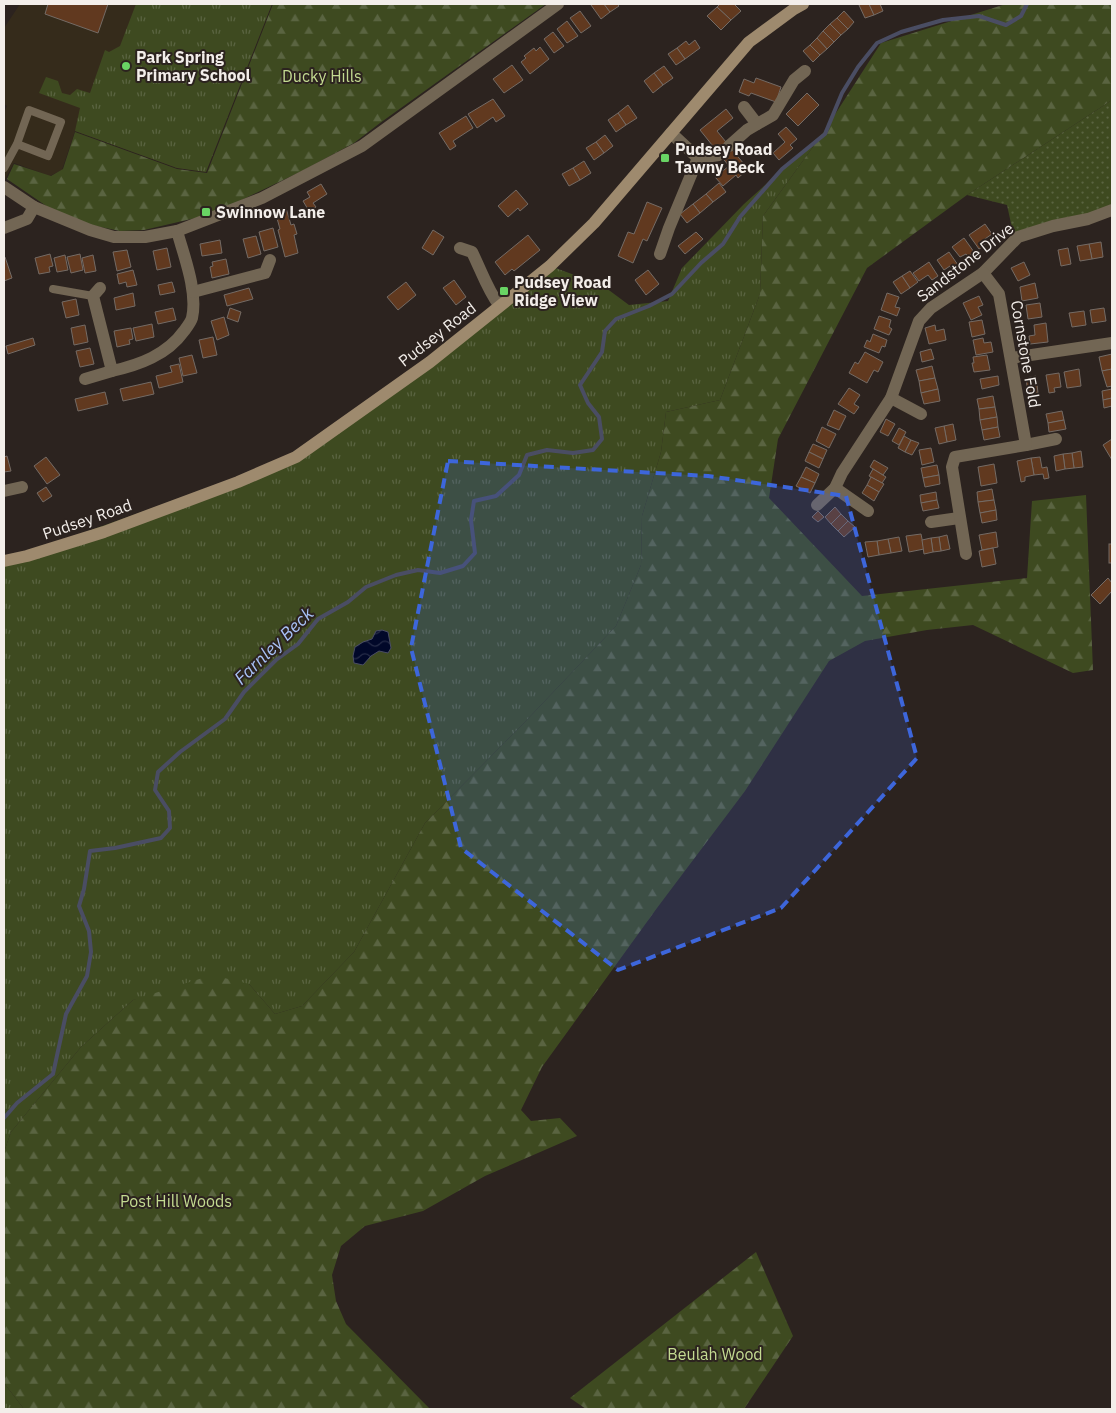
<svg xmlns="http://www.w3.org/2000/svg" width="1116" height="1413" viewBox="0 0 1116 1413" font-family="'IBM Plex Sans',sans-serif">
<style>
.education{fill:#352b1b}
.grass{fill:url(#grass-tufts)}
.forest{fill:url(#forest-firs)}
.park{fill:url(#park-dots)}
.water{fill:url(#water-waves);stroke:#4a4d63}
.lines{fill:none;stroke-linecap:round;stroke-linejoin:round}
.stream{stroke:#4a4d63;stroke-width:4}
.building{fill:#61391f;stroke:#746b65}
.lane{stroke:#726654;stroke-width:8}
.street{stroke:#726654;stroke-width:12}
.secondary{stroke:#9e8a6e;stroke-width:12}
.marked{fill:#3d66db;fill-opacity:0.2;stroke:#3d66db;stroke-width:4;stroke-dasharray:10 6;stroke-linejoin:round}
.poi-dot{fill:#69d464;stroke:#2c231f;stroke-width:2}
.labels{text-anchor:middle;stroke-width:4;stroke-linejoin:round;paint-order:stroke}
.poi-label{font-size:16px;font-weight:bold;fill:#f3eeea;stroke:#2c231f;text-anchor:start}
.park-label{font-size:16px;fill:#c3da91;stroke:#2c231f}
.street-label{font-size:16px;fill:#f3eeea;stroke:#2c231f}
.water-label{font-size:18px;font-style:italic;fill:#a8c1f6;stroke:#2c231f}
</style>
<defs>
<pattern id="grass-tufts" width="24" height="20" patternUnits="userSpaceOnUse" patternTransform="scale(1.25)"><rect width="24" height="20" fill="#3e4a20"/><path d="M3 7l-1-3M5 7V3M7 7l1-3M15 17l-1-3M17 17v-4M19 17l1-3" fill="none" stroke="#5a6441"/></pattern>
<pattern id="forest-firs" width="22" height="20" patternUnits="userSpaceOnUse" patternTransform="scale(1.25)"><rect width="22" height="20" fill="#3e4a20"/><path d="M5 1l3.5 6h-7zM16 11l3.5 6h-7z" fill="#5a6441"/></pattern>
<pattern id="park-dots" width="8" height="8" patternUnits="userSpaceOnUse" patternTransform="scale(1.25)"><rect width="8" height="8" fill="#3e4a20"/><path d="M2 2h.1M6 6h.1" fill="none" stroke="#5a6441" stroke-width="1.8" stroke-linecap="round"/></pattern>
<pattern id="water-waves" width="16" height="10" patternUnits="userSpaceOnUse" patternTransform="scale(1.25)"><rect width="16" height="10" fill="#010829"/><path d="M0 5q4-4 8 0t8 0" fill="none" stroke="#262c48"/></pattern>
</defs>
<rect width="100%" height="100%" fill="#2c231f"/>
<polygon class="education" points="20,4 272,4 206,172 177,168 75,131 62,170 50,176 14,163 5,179 4,178 4,112 7,106 4,104 4,28"/>
<g class="grass">
<polygon points="136,4 272,4 206,172 177,168 75,131 80,108 39,93 46,77 58,81 62,93 70,95 77,89 90,93 105,50 109,52 120,46"/>
<polygon points="823,133 763,216 760,294 720,400 666,412 661,452 642,516 641,565 616,626 522,725 425,823 354,952 302,1006 275,1014 249,984 133,1000 81,1047 11,1132 4,1152 4,561 296,457 550,266 602,285 629,305 668,301 682,268 744,204"/>
<polygon points="4,1383 24,1409 4,1409"/>
</g>
<g class="forest">
<polygon points="273,4 546,4 380,123 354,143 302,171 231,205 204,216 144,230 120,231 91,225 58,214 7,179 14,164 51,176 63,169 75,132 177,169 207,173"/>
<polygon points="1006,4 1112,4 1112,100 967,195 867,268 778,439 769,498 862,596 1027,578 1032,501 1086,495 1093,670 1073,673 973,625 927,630 865,641 829,661 745,791 657,908 542,1067 521,1110 531,1121 560,1118 577,1136 485,1176 423,1211 365,1226 341,1246 332,1275 336,1301 346,1324 430,1409 24,1409 4,1383 4,1152 11,1132 81,1047 133,1000 212,975 249,984 275,1014 302,1006 354,952 425,823 522,725 616,626 641,565 642,516 661,452 666,412 720,400 760,294 763,216 823,133 881,43"/>
<polygon points="756,1252 793,1336 744,1409 586,1409 570,1398"/>
</g>
<polygon class="park" points="1112,100 1112,210 1018,237 1012,228 1007,205 967,195"/>
<polygon class="water" points="382,630 388,632 391,648 388,653 379,651 371,656 363,665 354,663 353,656 355,647 363,642 372,639 376,631"/>
<g class="lines">
<polyline class="stream" points="4,1118 17,1103 53,1074 66,1014 87,976 91,952 89,931 79,906 84,889 90,851 115,848 161,838 170,828 169,811 155,790 158,772 180,752 225,719 244,692 276,660 298,644 318,619 348,602 366,587 396,575 418,570 440,573 463,566 475,553 471,520 474,501 496,496 519,475 527,455 547,450 573,453 593,450 602,439 599,417 588,403 580,385 602,352 605,331 616,319 649,306 672,294 701,263 723,244 740,217 782,169 825,134 842,93 858,67 877,43 901,32 943,20 979,16 1006,25 1021,16 1027,4"/>
</g>
<g class="building">
<polygon points="48,4 108,4 98,33 45,14"/>
<polygon points="593,4 604,4 610,12 601,19 591,5"/>
<polygon points="604,4 617,4 619,6 610,12"/>
<polygon points="720,4 734,4 741,11 731,20 717,7"/>
<polygon points="862,4 869,4 874,15 865,18 859,5"/>
<polygon points="869,4 880,4 883,11 874,15"/>
<polygon points="717,7 731,20 721,30 707,16"/>
<polygon points="580,11 591,26 581,33 570,18"/>
<polygon points="844,11 854,22 848,29 837,18"/>
<polygon points="837,18 848,29 841,35 830,24"/>
<polygon points="567,21 578,36 567,43 557,29"/>
<polygon points="830,24 841,35 834,42 823,31"/>
<polygon points="823,31 834,42 827,49 817,38"/>
<polygon points="553,32 564,46 554,53 544,39"/>
<polygon points="817,38 827,49 820,55 810,45"/>
<polygon points="695,40 700,48 685,59 677,48 686,41 689,45"/>
<polygon points="810,45 820,55 813,62 803,51"/>
<polygon points="540,47 549,59 530,74 521,62 526,58 524,56 534,48 536,51"/>
<polygon points="677,48 685,59 676,65 668,54"/>
<polygon points="512,65 523,80 504,93 493,79"/>
<polygon points="664,66 673,78 663,85 654,73"/>
<polygon points="654,73 663,85 653,93 644,81"/>
<polygon points="756,78 781,87 776,102 751,93 749,96 739,92 744,79 754,83"/>
<polygon points="807,93 819,105 798,126 786,114"/>
<polygon points="493,99 505,116 496,122 493,117 477,128 468,114"/>
<polygon points="628,105 637,118 626,125 618,113"/>
<polygon points="726,109 733,118 717,131 748,169 738,178 736,175 723,186 715,177 729,166 700,130"/>
<polygon points="618,113 626,125 616,132 608,120"/>
<polygon points="466,116 473,128 453,141 456,146 450,150 439,133"/>
<polygon points="786,127 797,139 790,145 793,148 779,160 773,153 785,142 778,134"/>
<polygon points="605,135 613,146 604,153 596,142"/>
<polygon points="596,142 604,153 594,160 586,148"/>
<polygon points="584,161 591,173 580,180 573,168"/>
<polygon points="573,168 580,180 569,186 562,174"/>
<polygon points="719,183 726,192 713,202 706,194"/>
<polygon points="321,184 327,194 313,203 316,207 309,211 303,201 310,197 307,192"/>
<polygon points="516,190 528,204 520,211 518,208 508,217 498,206"/>
<polygon points="706,194 713,202 700,213 693,204"/>
<polygon points="647,202 662,208 647,241 643,239 633,263 618,256 628,232 634,234"/>
<polygon points="693,204 700,213 687,223 680,214"/>
<polygon points="286,208 291,225 294,224 297,234 294,235 298,253 285,257 278,230 280,229 275,211"/>
<polygon points="985,224 992,234 982,241 985,245 979,249 969,235"/>
<polygon points="273,228 278,247 264,251 259,232"/>
<polygon points="433,230 444,237 433,255 422,248"/>
<polygon points="696,232 703,239 685,254 678,246"/>
<polygon points="528,235 540,250 514,271 512,269 505,275 495,262"/>
<polygon points="256,236 261,254 248,258 243,239"/>
<polygon points="964,238 974,252 968,257 966,254 960,257 952,247"/>
<polygon points="220,240 222,253 202,256 200,244"/>
<polygon points="1101,242 1103,257 1092,259 1089,244"/>
<polygon points="1089,244 1092,259 1080,261 1077,246"/>
<polygon points="167,248 171,267 157,270 153,251"/>
<polygon points="1068,248 1071,264 1061,266 1058,250"/>
<polygon points="127,250 131,267 117,271 113,252"/>
<polygon points="949,252 958,265 952,269 950,266 944,270 937,260"/>
<polygon points="50,254 53,266 49,267 50,272 39,274 35,258"/>
<polygon points="80,254 83,270 71,273 67,257"/>
<polygon points="65,255 68,270 57,272 54,258"/>
<polygon points="93,255 96,271 85,273 82,258"/>
<polygon points="5,257 12,278 4,281 4,258"/>
<polygon points="226,259 229,274 212,278 210,267 213,266 212,262"/>
<polygon points="929,262 938,276 932,280 928,275 919,281 913,273"/>
<polygon points="1024,262 1030,275 1018,281 1011,268"/>
<polygon points="133,270 137,285 127,287 126,282 119,284 117,274"/>
<polygon points="648,270 659,284 646,295 635,280"/>
<polygon points="910,271 918,282 910,288 902,276"/>
<polygon points="902,276 910,288 901,294 893,282"/>
<polygon points="454,280 466,297 456,305 443,288"/>
<polygon points="172,282 175,292 160,295 158,285"/>
<polygon points="406,282 416,295 398,310 387,297"/>
<polygon points="1035,283 1038,298 1022,301 1020,287"/>
<polygon points="249,288 253,299 227,306 224,295"/>
<polygon points="133,293 135,306 116,310 114,298"/>
<polygon points="887,293 899,297 895,307 900,308 897,316 881,310"/>
<polygon points="979,296 983,305 978,307 982,315 971,320 963,303"/>
<polygon points="76,299 79,315 66,318 62,302"/>
<polygon points="1040,303 1042,317 1028,319 1026,305"/>
<polygon points="173,308 176,320 158,324 155,312"/>
<polygon points="230,308 241,312 238,322 227,318"/>
<polygon points="1104,308 1106,321 1092,323 1090,310"/>
<polygon points="1084,311 1086,325 1072,327 1069,313"/>
<polygon points="879,316 891,320 889,327 892,329 889,335 874,329"/>
<polygon points="224,317 229,335 217,340 211,321"/>
<polygon points="982,320 985,334 972,337 969,322"/>
<polygon points="1046,323 1048,342 1030,344 1029,336 1035,335 1034,325"/>
<polygon points="152,324 154,337 136,341 133,328"/>
<polygon points="85,325 88,342 74,345 71,328"/>
<polygon points="935,325 936,331 944,329 946,340 929,344 925,328"/>
<polygon points="131,328 133,339 129,340 130,344 117,347 114,331"/>
<polygon points="873,334 887,340 885,347 882,346 879,353 864,347 867,340 870,342"/>
<polygon points="213,337 217,355 203,358 199,340"/>
<polygon points="33,338 35,345 8,354 6,346"/>
<polygon points="983,338 984,343 991,342 993,352 976,355 973,340"/>
<polygon points="90,348 94,364 80,367 76,351"/>
<polygon points="931,349 934,359 922,362 920,352"/>
<polygon points="865,352 883,362 878,372 874,370 867,383 849,373 855,362 858,364"/>
<polygon points="1112,354 1112,369 1102,371 1099,357"/>
<polygon points="192,355 197,373 183,376 179,358"/>
<polygon points="987,355 990,370 974,372 972,363 974,363 973,357"/>
<polygon points="179,364 183,382 159,388 156,376 172,372 170,366"/>
<polygon points="932,366 935,378 919,381 916,370"/>
<polygon points="1079,369 1081,386 1067,388 1064,372"/>
<polygon points="1112,369 1112,386 1107,387 1102,371"/>
<polygon points="1059,373 1061,387 1054,388 1055,392 1049,393 1046,375"/>
<polygon points="998,376 999,385 982,389 980,379"/>
<polygon points="1036,376 1038,393 1028,394 1026,378"/>
<polygon points="935,378 938,389 921,393 919,381"/>
<polygon points="151,382 154,394 123,401 120,389"/>
<polygon points="849,388 860,395 854,404 859,407 854,414 838,404"/>
<polygon points="938,389 940,401 924,404 921,393"/>
<polygon points="1112,389 1112,398 1103,400 1102,391"/>
<polygon points="105,392 108,404 78,411 75,399"/>
<polygon points="993,396 995,407 979,409 977,399"/>
<polygon points="1112,398 1112,406 1104,408 1103,400"/>
<polygon points="995,407 997,417 980,420 979,409"/>
<polygon points="834,410 846,416 839,430 827,425"/>
<polygon points="1062,411 1064,420 1048,423 1046,414"/>
<polygon points="997,417 998,427 982,430 980,420"/>
<polygon points="886,419 895,424 888,436 880,432"/>
<polygon points="1064,420 1066,429 1049,432 1048,423"/>
<polygon points="953,424 956,440 947,442 944,426"/>
<polygon points="944,426 947,442 939,444 935,428"/>
<polygon points="822,427 836,434 829,448 816,441"/>
<polygon points="998,427 1000,437 984,440 982,430"/>
<polygon points="899,428 906,432 899,445 892,441"/>
<polygon points="904,436 911,440 905,452 898,448"/>
<polygon points="1112,439 1112,460 1103,445"/>
<polygon points="911,440 919,443 912,455 905,452"/>
<polygon points="813,444 827,450 823,459 809,452"/>
<polygon points="931,448 934,462 922,465 919,450"/>
<polygon points="1081,451 1083,467 1074,468 1072,453"/>
<polygon points="809,452 823,459 819,468 805,461"/>
<polygon points="1072,453 1074,468 1065,469 1063,454"/>
<polygon points="1063,454 1065,469 1056,471 1054,456"/>
<polygon points="7,456 11,471 4,472 4,457"/>
<polygon points="46,457 60,475 47,484 34,466"/>
<polygon points="1040,457 1042,468 1047,467 1049,478 1044,479 1043,474 1034,475 1031,458"/>
<polygon points="1031,458 1034,475 1025,477 1025,481 1021,482 1017,461"/>
<polygon points="874,460 888,468 883,475 870,467"/>
<polygon points="994,464 997,483 981,486 978,467"/>
<polygon points="937,465 939,475 923,478 921,468"/>
<polygon points="806,467 819,474 815,483 801,477"/>
<polygon points="873,469 886,477 882,483 869,476"/>
<polygon points="939,475 940,484 925,487 923,478"/>
<polygon points="801,477 815,483 810,493 796,486"/>
<polygon points="871,477 884,484 879,492 867,485"/>
<polygon points="867,485 879,492 874,501 862,493"/>
<polygon points="46,487 52,496 43,502 37,493"/>
<polygon points="992,489 994,500 978,502 977,492"/>
<polygon points="936,492 937,500 921,503 920,495"/>
<polygon points="937,500 939,508 923,511 921,503"/>
<polygon points="994,500 996,510 980,513 978,502"/>
<polygon points="835,507 841,514 831,524 825,517"/>
<polygon points="996,510 997,520 982,523 980,513"/>
<polygon points="818,511 824,517 818,522 812,517"/>
<polygon points="841,514 848,521 838,531 831,524"/>
<polygon points="848,521 855,527 844,537 838,531"/>
<polygon points="996,532 998,547 982,550 979,535"/>
<polygon points="921,534 924,549 909,552 906,536"/>
<polygon points="947,535 950,549 941,551 939,537"/>
<polygon points="899,537 902,551 891,553 888,539"/>
<polygon points="939,537 941,551 933,552 931,538"/>
<polygon points="931,538 933,552 924,554 922,540"/>
<polygon points="888,539 891,553 879,555 877,541"/>
<polygon points="877,541 879,555 868,557 865,542"/>
<rect x="1109" y="544" width="3" height="19"/>
<polygon points="993,548 996,564 982,567 979,551"/>
<polygon points="1108,578 1112,583 1112,591 1100,604 1091,595"/>
</g>
<g class="lines">
<g class="lane">
<polyline points="4,168 17,144 29,110 61,122 48,156 17,144"/>
<polyline points="53,289 93,296"/>
</g>
<g class="street">
<polyline points="744,107 757,124"/>
<polyline points="671,133 698,158"/>
<polyline points="729,146 747,130 773,115 794,80 805,71"/>
<polyline points="4,187 34,207 90,230 114,237 145,237 177,231 262,198 362,146 558,4"/>
<polyline points="4,228 27,219 34,207"/>
<path d="M460 248 472 252C481 270 487 289 499 305"/>
<polyline points="660,254 669,228 698,158 719,155"/>
<path d="M100 288 93 296 112 371C139 365 167 355 184 331 187 327 191 322 192 318 198 292 184 256 177 231"/>
<polyline points="193,292 265,273 270,260"/>
<polyline points="1011,358 1112,343"/>
<polyline points="85,379 112,371"/>
<polyline points="891,398 921,414"/>
<polyline points="1026,445 1056,439"/>
<polyline points="4,491 22,487"/>
<polyline points="817,505 835,488"/>
<polyline points="868,511 835,488 842,473 891,398 919,321 931,308 983,273 1018,237 1053,226 1088,219 1112,210"/>
<polyline points="931,522 959,518"/>
<polyline points="966,554 952,467 955,457 1026,445 999,294 983,273"/>
</g>
<polyline class="secondary" points="4,561 27,556 104,532 238,482 296,457 430,362 550,266 594,223 749,42 794,9 803,4"/>
</g>
<path class="marked" d="M448 461 708 476 846 496 917 758 781 908 618 970 461 848 411 648Z"/>
<g class="poi-dot">
<circle cx="126" cy="66" r="5"/>
<rect x="660" y="153" width="10" height="10" rx="2.5"/>
<rect x="201" y="207" width="10" height="10" rx="2.5"/>
<rect x="499" y="286" width="10" height="10" rx="2.5"/>
</g>
<g class="labels">
<g class="poi-label">
<text x="136" y="63">Park Spring<tspan x="136" dy="18">Primary School</tspan></text>
<text x="675" y="155">Pudsey Road<tspan x="675" dy="18">Tawny Beck</tspan></text>
<text x="216" y="218">Swinnow Lane</text>
<text x="514" y="288">Pudsey Road<tspan x="514" dy="18">Ridge View</tspan></text>
</g>
<g class="park-label">
<text x="322" y="82">Ducky Hills</text>
<text x="176" y="1207">Post Hill Woods</text>
<text x="715" y="1360">Beulah Wood</text>
</g>
<g class="street-label">
<text transform="translate(965 262) rotate(-38)" y="6">Sandstone Drive</text>
<text transform="translate(437 334) rotate(-38)" y="6">Pudsey Road</text>
<text transform="translate(1026 354) rotate(80)" y="6">Cornstone Fold</text>
<text transform="translate(87 519) rotate(-19)" y="6">Pudsey Road</text>
</g>
<g class="water-label">
<text transform="translate(274 646) rotate(-44)" y="6">Farnley Beck</text>
</g>
</g>
<rect width="1116" height="1413" fill="none" stroke="#f3eeea" stroke-width="10"/>
</svg>
